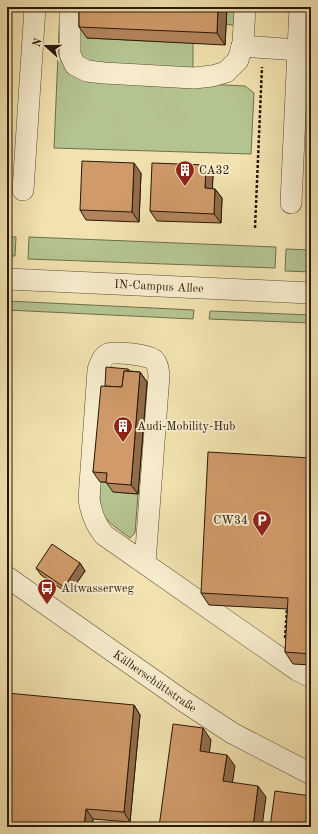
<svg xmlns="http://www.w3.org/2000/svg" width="318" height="834" viewBox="0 0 318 834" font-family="'Old Standard TT',serif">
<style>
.green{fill:#b4c490;stroke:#6e6e4a}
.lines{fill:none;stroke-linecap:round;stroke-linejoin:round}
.minor-casing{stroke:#5b4a30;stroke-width:22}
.path{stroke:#291805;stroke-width:2.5;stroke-dasharray:3 2;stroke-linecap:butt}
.minor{stroke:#f6eccc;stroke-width:21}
.wall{fill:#b3845b;stroke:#291805}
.shaded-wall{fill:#926c4a;stroke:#291805}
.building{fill:#d09a6a;stroke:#291805}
.labels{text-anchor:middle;stroke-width:4;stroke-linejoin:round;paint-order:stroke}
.poi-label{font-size:12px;fill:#291805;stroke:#f6eccc;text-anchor:start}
.street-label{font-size:12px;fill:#291805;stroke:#f6eccc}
</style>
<rect width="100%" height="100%" fill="#f1e2b0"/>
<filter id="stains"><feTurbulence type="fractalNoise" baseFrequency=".005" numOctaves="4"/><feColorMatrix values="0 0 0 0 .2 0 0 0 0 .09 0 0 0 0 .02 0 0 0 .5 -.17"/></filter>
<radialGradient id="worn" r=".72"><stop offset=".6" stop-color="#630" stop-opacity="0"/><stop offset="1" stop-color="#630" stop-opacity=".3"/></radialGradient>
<g class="green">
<polygon points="60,7 82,78 245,86 254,93 251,154 54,148"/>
<polygon points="227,7 240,7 237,26 226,24"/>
<polygon points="76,12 87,38 193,43 193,72 86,63 78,56"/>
<polygon points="7,237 16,237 15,256 7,256"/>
<polygon points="29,237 276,247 275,268 28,259"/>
<polygon points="286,249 311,250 311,272 285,271"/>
<polygon points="7,301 194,310 193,319 7,310"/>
<polygon points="210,311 311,315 311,323 209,319"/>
<path d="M100 482 114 483V492L138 494 135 533 130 538C103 518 98 517 100 482Z"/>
</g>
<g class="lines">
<defs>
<g id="minor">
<polyline points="70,7 70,54 75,65 87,71 104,73 194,78 212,76 226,72 238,60 243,43 245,7"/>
<polyline points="242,46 298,50"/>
<polyline points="23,190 35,7"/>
<polyline points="291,203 300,7"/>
<polyline points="7,279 311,293"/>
<path d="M145 563 159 375C158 369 158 364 154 360 149 355 115 351 108 354 102 357 100 364 98 370L89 499C91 513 95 524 104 535L297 670 311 677"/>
<polyline points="7,577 182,700 232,733 311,774"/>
</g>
</defs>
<use href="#minor" class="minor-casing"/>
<g class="path">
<polyline points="255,228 262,67"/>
<polyline points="285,638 287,609"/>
</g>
<use href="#minor" class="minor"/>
</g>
<g class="wall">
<polygon points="79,7 227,7 225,45 87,38 79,27"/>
<polygon points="206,165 213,175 212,189 215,189 222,198 221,223 157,221 150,211"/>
<polygon points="141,173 139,222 86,220 80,210"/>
<polygon points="128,369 130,371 140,372 147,382 138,494 113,492 106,482 100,482 93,472 105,386"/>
<polygon points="311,458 311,665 293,664 285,652 288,609 209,605 201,593"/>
<polygon points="80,563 85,571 69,594 41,575 36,568"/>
<polygon points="134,705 140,715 130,822 93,819 92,827 7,827"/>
</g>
<g class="shaded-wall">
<polygon points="218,7 227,7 225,45 217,33"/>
<polygon points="134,163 141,173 139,222 132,212"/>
<polygon points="206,165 213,175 212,198 205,188"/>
<polygon points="215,189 222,198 221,223 214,214"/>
<polygon points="140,372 147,382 138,494 131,485"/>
<polygon points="80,563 85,571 69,594 64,587"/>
<polygon points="134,705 140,715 130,822 124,812"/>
<polygon points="203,728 211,740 208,763 200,751"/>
<polygon points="227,755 235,766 231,792 223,781"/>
<polygon points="258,786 266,797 262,827 253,827"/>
<polygon points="86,809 93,819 92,827 84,827"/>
</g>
<g class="building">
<polygon points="79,7 218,7 217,33 79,27"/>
<polygon points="82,161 134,163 132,212 80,210"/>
<polygon points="152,163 206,165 205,188 215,189 214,214 150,211"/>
<polygon points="311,201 311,226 310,226"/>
<polygon points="106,367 128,369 128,371 124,371 122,387 105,386"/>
<polygon points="124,371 140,372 131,485 106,483 107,473 93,472 101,386 122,387"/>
<polygon points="208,452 311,458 311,654 285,652 288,598 201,593"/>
<polygon points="52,544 80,563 64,587 36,568"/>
<polygon points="7,693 134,705 124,812 86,809 84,827 7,827"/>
<polygon points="173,724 203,728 200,751 227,755 223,781 258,786 253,827 159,827"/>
<polygon points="275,791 311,796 311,827 270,827"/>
</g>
<defs>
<symbol id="building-pin" viewBox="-11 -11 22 30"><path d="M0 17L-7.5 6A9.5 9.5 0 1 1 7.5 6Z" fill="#8f2418" stroke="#f6eccc"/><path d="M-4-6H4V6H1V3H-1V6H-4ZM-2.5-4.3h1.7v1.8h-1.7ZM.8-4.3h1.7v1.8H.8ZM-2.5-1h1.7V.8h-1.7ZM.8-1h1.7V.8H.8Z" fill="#fff"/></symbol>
<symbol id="parking-pin" viewBox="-11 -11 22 30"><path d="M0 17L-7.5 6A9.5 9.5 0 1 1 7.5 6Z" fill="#8f2418" stroke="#f6eccc"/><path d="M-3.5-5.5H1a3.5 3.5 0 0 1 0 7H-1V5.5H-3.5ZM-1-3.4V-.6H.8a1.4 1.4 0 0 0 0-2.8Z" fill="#fff"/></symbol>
<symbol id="bus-pin" viewBox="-11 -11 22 30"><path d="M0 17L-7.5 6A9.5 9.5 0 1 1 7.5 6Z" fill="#8f2418" stroke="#f6eccc"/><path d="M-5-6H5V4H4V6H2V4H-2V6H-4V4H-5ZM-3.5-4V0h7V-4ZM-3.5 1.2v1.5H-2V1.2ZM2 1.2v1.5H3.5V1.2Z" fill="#fff"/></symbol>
</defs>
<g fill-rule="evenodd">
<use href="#building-pin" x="174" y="159" width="22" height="30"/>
<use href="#building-pin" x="112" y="415" width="22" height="30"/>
<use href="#parking-pin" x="251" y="509" width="22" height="30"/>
<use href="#bus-pin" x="36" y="577" width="22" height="30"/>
</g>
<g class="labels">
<g class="poi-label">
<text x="199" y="174">CA32</text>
<text x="137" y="430">Audi-Mobility-Hub</text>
<text x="248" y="524" text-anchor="end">CW34</text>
<text x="61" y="592">Altwasserweg</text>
</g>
<g class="street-label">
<text transform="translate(159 286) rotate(3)" y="4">IN-Campus Allee</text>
<text transform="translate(155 681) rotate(35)" y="4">Kälberschüttstraße</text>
</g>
</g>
<rect width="318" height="834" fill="none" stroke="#f1e2b0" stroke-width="24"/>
<rect x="8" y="8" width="302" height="818" fill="none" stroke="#291805" stroke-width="2"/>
<rect x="12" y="12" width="294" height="810" fill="none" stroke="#291805"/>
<g transform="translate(46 46) rotate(291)" stroke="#f6eccc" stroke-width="3" paint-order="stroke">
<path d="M0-3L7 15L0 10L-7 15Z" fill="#291805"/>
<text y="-6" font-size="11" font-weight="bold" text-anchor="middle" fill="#291805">N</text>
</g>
<rect width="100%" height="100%" filter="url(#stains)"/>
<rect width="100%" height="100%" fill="url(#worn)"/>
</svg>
